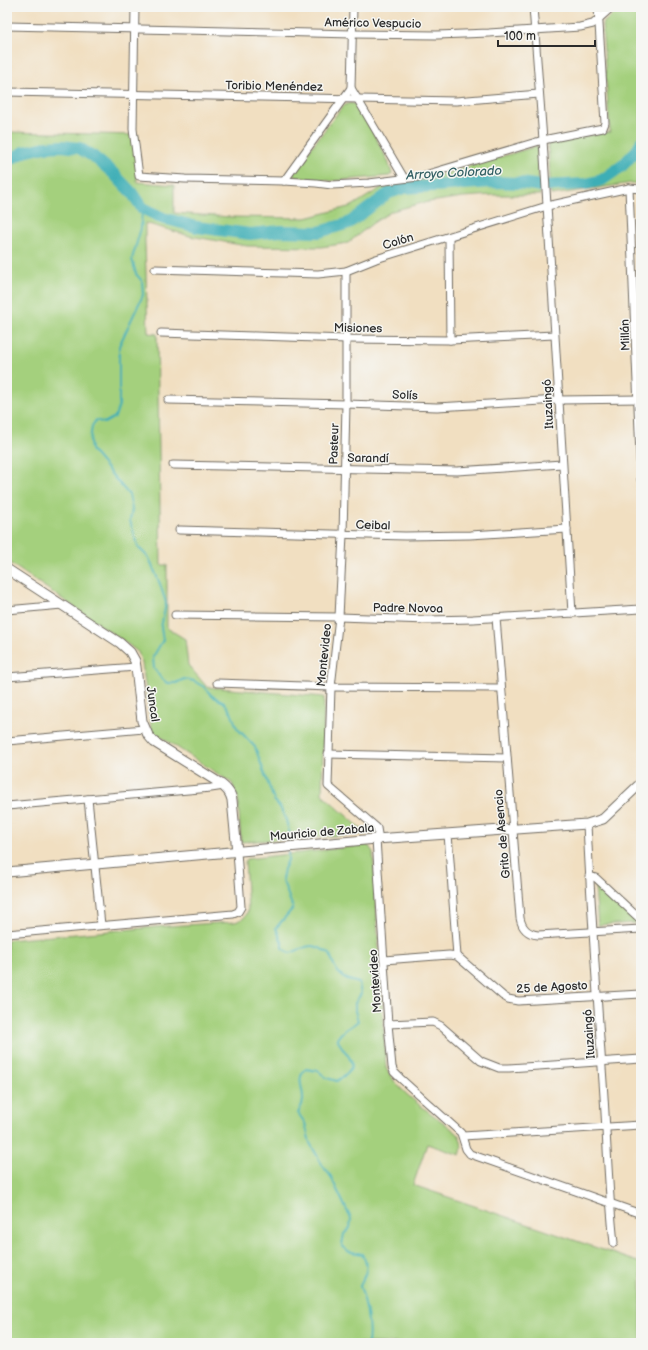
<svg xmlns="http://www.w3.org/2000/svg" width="648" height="1350" viewBox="0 0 648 1350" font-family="'Balsamiq Sans',sans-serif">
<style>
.green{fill:#a4d07d;stroke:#687e54}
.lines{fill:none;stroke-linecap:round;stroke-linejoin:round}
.stream{stroke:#3caeb6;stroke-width:2}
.river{stroke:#3caeb6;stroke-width:12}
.minor-casing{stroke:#706a60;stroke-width:9}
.tertiary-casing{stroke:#706a60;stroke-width:11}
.minor{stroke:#fff;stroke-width:7}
.tertiary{stroke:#fff;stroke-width:9}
.labels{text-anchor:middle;stroke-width:3;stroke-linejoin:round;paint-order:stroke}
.street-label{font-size:12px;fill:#2b2b2b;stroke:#f6f6f2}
.water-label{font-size:13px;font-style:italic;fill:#325f63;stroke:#f6f6f2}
</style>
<rect width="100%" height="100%" fill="#f6f6f2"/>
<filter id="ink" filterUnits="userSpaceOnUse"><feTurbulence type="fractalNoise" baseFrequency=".025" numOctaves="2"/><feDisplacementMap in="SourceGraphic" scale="8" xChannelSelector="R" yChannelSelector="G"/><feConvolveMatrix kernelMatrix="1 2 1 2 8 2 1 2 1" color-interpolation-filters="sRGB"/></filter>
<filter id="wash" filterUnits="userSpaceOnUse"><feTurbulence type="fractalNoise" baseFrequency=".012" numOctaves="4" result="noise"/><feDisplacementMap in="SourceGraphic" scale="16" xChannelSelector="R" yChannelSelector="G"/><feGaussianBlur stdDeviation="0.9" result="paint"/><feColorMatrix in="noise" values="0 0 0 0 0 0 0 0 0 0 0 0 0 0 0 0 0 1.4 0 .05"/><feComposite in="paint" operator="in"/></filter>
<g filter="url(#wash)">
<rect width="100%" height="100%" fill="#f1dfc1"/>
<g class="green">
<polygon points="621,7 641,7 641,184 632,183 551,195 548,142 610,132 602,24"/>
<polygon points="350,103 357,105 361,110 388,161 392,174 389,176 332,181 295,177 292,173 343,106"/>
<polygon points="7,132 138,135 137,182 174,185 174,213 230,217 306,218 352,206 387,184 427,179 537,146 540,195 494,195 463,197 422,203 392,211 373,223 348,243 321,247 247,246 190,236 145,223 145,244 148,333 157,334 161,565 167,565 167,628 185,639 188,665 207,687 324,697 322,794 367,834 241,842 238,798 232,783 152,731 142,663 138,652 125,642 7,561"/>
<path d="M368 845 373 852 386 1068C399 1095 434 1114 457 1133 462 1139 463 1148 460 1155L427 1144 413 1185 641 1263V1343H7V940L168 926 235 922C244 919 247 917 248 908L245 861 246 859Z"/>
<polygon points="598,886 637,921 636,923 598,925 595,887"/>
</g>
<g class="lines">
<g class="stream">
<polyline points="142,208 141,228 132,259 136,274 142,281 143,295 119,346 119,405 115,417 104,423 96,420 92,426 90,441 91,450 129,495 132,509 130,521 138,547 149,558 160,584 166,603 161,628 163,640 153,657 154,668 160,677 167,683 176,683 184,679 194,681 204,687 212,696 224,702 231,712 237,728 255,747 274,800 280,807 286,820 290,835 289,844"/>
<path d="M288 851V860L284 869 282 879 293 908 276 928 282 942V948L290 953C310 946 310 941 330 954 335 971 340 979 359 983L361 994 355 1003V1011L358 1021C350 1028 342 1029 337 1039 348 1060 364 1063 337 1081L327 1078 318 1071 306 1069C295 1079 304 1088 303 1100 303 1104 300 1109 298 1113L305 1123 310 1143 324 1168 330 1175 351 1219 350 1228 344 1234 342 1245 347 1251 362 1254C369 1266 367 1272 360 1285 365 1303 371 1324 368 1343"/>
</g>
<polyline class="river" points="7,161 24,152 45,147 62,146 79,148 94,157 113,173 132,193 142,208 163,218 197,227 250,234 280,231 319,232 349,223 389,193 404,188 493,182 520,183 542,186 586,184 602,180 622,166 638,149 641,142"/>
</g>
</g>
<g filter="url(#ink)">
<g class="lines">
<defs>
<g id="minor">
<polyline points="135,7 133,129 139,176 185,179 284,181 316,183 332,185 369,183 418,177 543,140 603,128 605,123 598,7"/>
<polyline points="533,7 543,140 572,613"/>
<polyline points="7,26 353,34 437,35 489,33 580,27 593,24 612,7"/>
<polyline points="351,88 404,178"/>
<polyline points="7,92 456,101 539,94"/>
<polyline points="284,181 351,88 353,7"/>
<polyline points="629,188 641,480"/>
<polyline points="449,237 450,340"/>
<polyline points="155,269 318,274 346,271 376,259 547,206 629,188 641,189"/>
<polyline points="346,271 346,404 343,535 339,617 331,687 328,786 377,828 378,834 376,839 388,1024 392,1067 394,1072 400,1078 461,1133 466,1149 470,1154 641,1214"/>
<polyline points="161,333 347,339 450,340 554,335"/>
<polyline points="168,400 346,404 437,407 559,400 641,399"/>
<polyline points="173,465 457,471 562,464"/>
<polyline points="179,530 405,536 470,535 567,529"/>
<polyline points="7,610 62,605"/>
<polyline points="175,615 339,617 428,620 473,619 641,609"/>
<path d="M496 618 520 918C522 929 528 934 538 935L641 929"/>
<polyline points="7,677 136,667"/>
<polyline points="217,683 331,687 501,688"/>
<polyline points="7,741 144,729"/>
<polyline points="328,754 507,758"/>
<polyline points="88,799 101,925"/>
<polyline points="7,806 211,788 224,786"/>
<path d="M587 824C591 910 597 996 603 1082 607 1136 608 1189 614 1243"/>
<polyline points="448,834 457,956"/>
<polyline points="589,876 596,878 641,920"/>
<polyline points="7,934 233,914 238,912 241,907 237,852"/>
<polyline points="384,960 449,955 457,956 503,996 508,999 518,1001 641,994"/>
<polyline points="388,1024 433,1022 441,1026 481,1061 499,1068 509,1068 641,1059"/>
<polyline points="463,1136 641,1125"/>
</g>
<g id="tertiary">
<path d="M7 569 120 643 130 652 135 661 136 667 142 721 148 735 154 742 218 782C225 787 231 792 232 800L237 852"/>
<polyline points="7,872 376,839 587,824 603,819 641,783"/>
</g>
</defs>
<use href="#minor" class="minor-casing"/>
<use href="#tertiary" class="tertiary-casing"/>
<use href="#minor" class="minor"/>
<use href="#tertiary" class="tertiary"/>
</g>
</g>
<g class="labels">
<g class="street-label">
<text transform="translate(373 23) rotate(1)" y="4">Américo Vespucio</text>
<text transform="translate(274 86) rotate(1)" y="4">Toribio Menéndez</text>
<text transform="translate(398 241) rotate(-17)" y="4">Colón</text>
<text transform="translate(358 328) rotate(1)" y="4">Misiones</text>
<text transform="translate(625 335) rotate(-92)" y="4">Millán</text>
<text transform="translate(405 395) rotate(2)" y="4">Solís</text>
<text transform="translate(548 404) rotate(-93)" y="4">Ituzaingó</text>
<text transform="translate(334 444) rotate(-88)" y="4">Pasteur</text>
<text transform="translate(368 458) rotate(1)" y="4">Sarandí</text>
<text transform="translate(373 525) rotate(2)" y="4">Ceibal</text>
<text transform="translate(408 608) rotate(1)" y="4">Padre Novoa</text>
<text transform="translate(324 655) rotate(-84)" y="4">Montevideo</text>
<text transform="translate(153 704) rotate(82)" y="4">Juncal</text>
<text transform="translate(322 832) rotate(-5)" y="4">Mauricio de Zabala</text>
<text transform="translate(502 834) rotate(-95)" y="4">Grito de Asencio</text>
<text transform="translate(375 981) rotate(-94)" y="4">Montevideo</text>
<text transform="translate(552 987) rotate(-3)" y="4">25 de Agosto</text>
<text transform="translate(589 1034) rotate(-94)" y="4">Ituzaingó</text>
</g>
<g class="water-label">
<text transform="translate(454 172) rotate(-3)" y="5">Arroyo Colorado</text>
</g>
</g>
<rect width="648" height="1350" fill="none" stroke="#f6f6f2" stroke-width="24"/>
<path d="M498 40v6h97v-6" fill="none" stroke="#2b2b2b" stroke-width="2"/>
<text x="504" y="40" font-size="12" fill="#2b2b2b" stroke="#f6f6f2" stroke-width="3" paint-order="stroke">100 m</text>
</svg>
